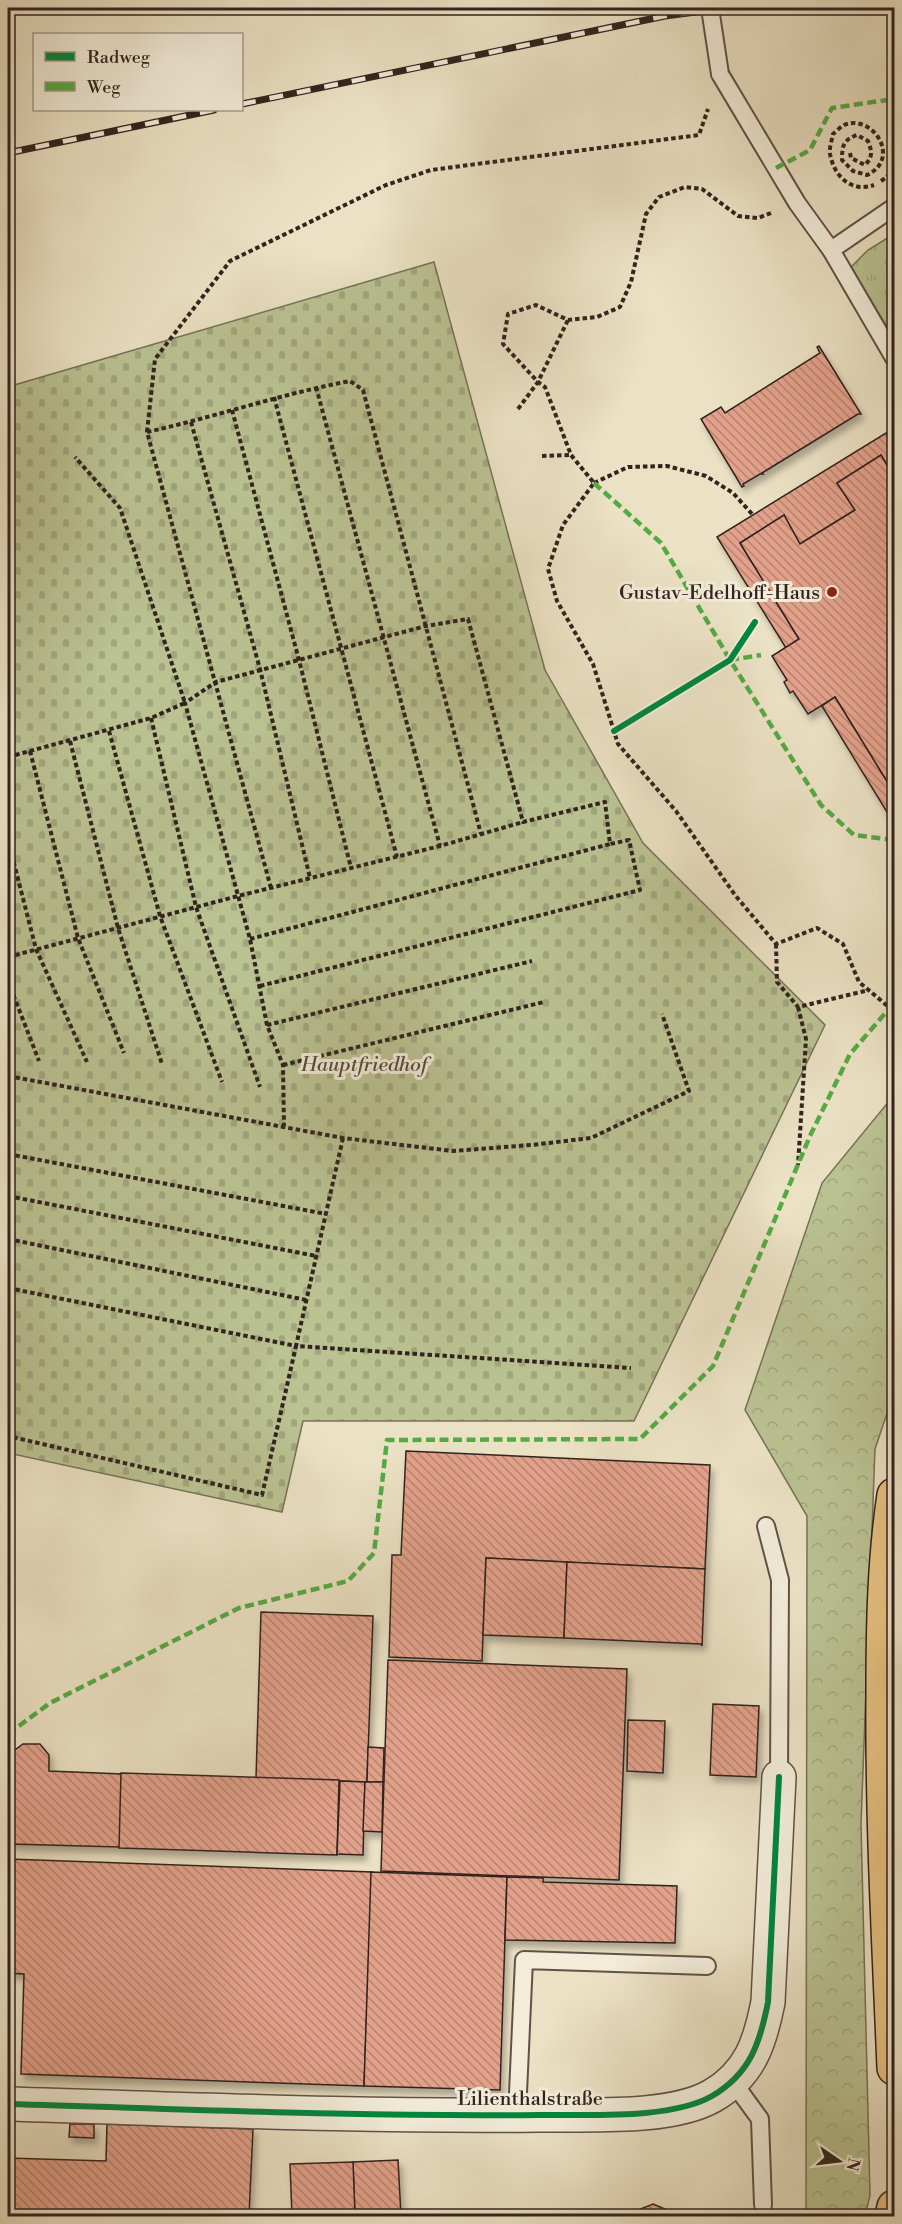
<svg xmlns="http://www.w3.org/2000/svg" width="902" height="2224" viewBox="0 0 902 2224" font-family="'Libre Bodoni',serif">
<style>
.grass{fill:url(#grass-tufts);stroke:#767258;stroke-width:1.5}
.forest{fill:url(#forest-crowns);stroke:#767258;stroke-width:1.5}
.cemetery{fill:url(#cemetery-stones);stroke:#767258;stroke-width:1.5}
.building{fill:url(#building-back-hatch);stroke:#31231e;stroke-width:1.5;filter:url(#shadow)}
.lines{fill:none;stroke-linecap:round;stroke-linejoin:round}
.lane-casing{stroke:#605248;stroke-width:20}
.street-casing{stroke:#605248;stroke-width:36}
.highway-casing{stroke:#31231e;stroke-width:36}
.path{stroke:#31231e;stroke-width:4;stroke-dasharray:4.5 3;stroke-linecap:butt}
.lane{stroke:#f2ecd9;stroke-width:16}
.street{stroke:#f2ecd9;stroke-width:33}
.highway{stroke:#e6c082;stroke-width:33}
.rail-casing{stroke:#31231e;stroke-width:7}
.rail{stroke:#f2ecd9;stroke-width:4.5;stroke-dasharray:14;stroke-linecap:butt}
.lane-bridge-casing{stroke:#605248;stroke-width:20;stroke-linecap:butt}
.lane-bridge{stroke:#f2ecd9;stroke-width:16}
.quiet{stroke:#54aa43;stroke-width:4.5;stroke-dasharray:9 4.5;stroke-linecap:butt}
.cycleway-casing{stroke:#f2ecd9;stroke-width:10}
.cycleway{stroke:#00873e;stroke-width:6}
.poi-dot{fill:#8f2418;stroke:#f2ecd9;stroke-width:2}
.labels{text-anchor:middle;stroke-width:6;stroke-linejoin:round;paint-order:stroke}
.poi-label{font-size:20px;fill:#31231e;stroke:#f2ecd9;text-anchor:end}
.park-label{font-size:20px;font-style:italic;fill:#534b3b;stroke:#f2ecd9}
.street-label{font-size:20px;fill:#31231e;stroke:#f2ecd9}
</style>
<defs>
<pattern id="grass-tufts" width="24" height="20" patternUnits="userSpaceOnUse" patternTransform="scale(1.5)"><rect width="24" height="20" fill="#bac292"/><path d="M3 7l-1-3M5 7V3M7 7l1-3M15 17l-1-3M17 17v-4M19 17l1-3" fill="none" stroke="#a0a67d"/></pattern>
<pattern id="forest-crowns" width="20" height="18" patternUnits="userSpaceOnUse" patternTransform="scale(1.5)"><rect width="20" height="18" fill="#bac292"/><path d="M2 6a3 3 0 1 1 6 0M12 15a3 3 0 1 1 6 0" fill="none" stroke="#a0a67d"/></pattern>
<pattern id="cemetery-stones" width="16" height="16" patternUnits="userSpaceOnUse" patternTransform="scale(1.5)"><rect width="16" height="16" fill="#bac292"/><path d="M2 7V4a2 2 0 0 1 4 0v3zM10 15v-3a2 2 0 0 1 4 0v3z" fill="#a0a67d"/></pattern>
<pattern id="building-back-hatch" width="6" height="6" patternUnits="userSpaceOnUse" patternTransform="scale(1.5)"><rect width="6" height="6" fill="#e2a18a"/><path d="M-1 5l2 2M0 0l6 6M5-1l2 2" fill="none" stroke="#b88370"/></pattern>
<filter id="shadow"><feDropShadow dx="3.5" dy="6" stdDeviation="3" flood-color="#0004"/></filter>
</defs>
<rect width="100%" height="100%" fill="#ebe1c4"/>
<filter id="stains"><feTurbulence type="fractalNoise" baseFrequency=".00333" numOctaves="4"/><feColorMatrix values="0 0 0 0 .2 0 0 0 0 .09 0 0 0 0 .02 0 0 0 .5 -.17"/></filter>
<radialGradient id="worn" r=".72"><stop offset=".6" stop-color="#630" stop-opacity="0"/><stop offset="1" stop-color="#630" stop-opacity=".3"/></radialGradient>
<polygon class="grass" points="894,234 894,233 894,339 851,267 868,250"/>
<polygon class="forest" points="894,1095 894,1393 875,1449 861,1824 870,2195 865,2216 806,2216 807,1516 745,1410 822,1183"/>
<polygon class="cemetery" points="434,262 545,670 643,843 825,1025 634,1421 303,1421 282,1512 8,1453 8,390 11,386"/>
<g class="building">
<polygon points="819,346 861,414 858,414 762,473 763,474 760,474 743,484 744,486 742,487 701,419 721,407 725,413 820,353 817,347"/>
<polygon points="886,433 894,446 894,477 881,455 837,483 855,510 800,544 784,515 740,543 799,639 786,648 717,537"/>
<polygon points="881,455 894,477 894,793 835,697 808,714 793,691 790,693 784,682 787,680 772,656 799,639 740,543 784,515 800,544 855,510 837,483"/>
<polygon points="835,697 894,793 894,814 890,817 822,706"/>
<polygon points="406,1451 710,1465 705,1569 486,1558 482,1661 389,1657 392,1555 401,1555"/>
<polygon points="486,1558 567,1562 564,1638 483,1635"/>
<polygon points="567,1562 705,1569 702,1646 701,1644 564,1638"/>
<polygon points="261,1612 373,1616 367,1782 256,1778"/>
<polygon points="388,1660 627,1669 619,1880 381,1871"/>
<polygon points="713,1704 759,1706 756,1777 710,1775"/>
<polygon points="628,1720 665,1721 663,1773 627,1771"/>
<polygon points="23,1744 40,1744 49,1755 49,1771 122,1774 120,1847 10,1844 13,1770 8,1763 8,1755"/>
<polygon points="368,1747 384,1748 383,1782 367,1782"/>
<polygon points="121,1773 339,1780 337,1855 119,1848"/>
<polygon points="340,1781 365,1782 363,1855 337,1854"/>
<polygon points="365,1782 383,1782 382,1832 363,1831"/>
<polygon points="8,1859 372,1872 364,2086 21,2074 24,1974 8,1973"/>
<polygon points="371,1872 507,1877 500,2090 364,2086"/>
<polygon points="507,1877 543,1878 543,1882 677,1886 675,1943 505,1940"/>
<polygon points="70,2124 94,2124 94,2138 69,2137"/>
<polygon points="107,2124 253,2129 249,2216 8,2216 8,2158 106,2161"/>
<polygon points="398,2160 401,2216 355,2216 353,2162"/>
<polygon points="353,2162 355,2216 292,2216 290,2164"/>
<polygon points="653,2204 681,2216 623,2216"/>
</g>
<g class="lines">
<defs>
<g id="lane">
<polyline points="720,74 797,203 831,250 894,358"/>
<polyline points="831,250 894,207"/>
<polyline points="766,1526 780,1580 779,1777"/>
<polyline points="733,2082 760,2119 763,2205"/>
<polyline points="517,2115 524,1960 707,1966"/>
</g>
<path id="street" d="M8 2104C184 2109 361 2117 538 2115 587 2114 670 2120 712 2096 750 2074 760 2043 768 2002L779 1777"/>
<g id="highway">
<path d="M894 1495C884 1562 883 1628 883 1695 882 1820 889 1944 894 2068"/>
<polyline points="892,2216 894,2207"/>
</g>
</defs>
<use href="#lane" class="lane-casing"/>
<use href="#street" class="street-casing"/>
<use href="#highway" class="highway-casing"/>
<g class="path">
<path d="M850 153 851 158 865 165C873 157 872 151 868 141L857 135C843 140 842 146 842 160L853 171 867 175C902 159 873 113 844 125 840 127 836 132 833 134 832 140 829 148 830 154 834 176 851 193 874 185"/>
<polyline points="881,181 887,177 894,166"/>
<polyline points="771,213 758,218 738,216 702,189 685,187 659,197 646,214 631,282 620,307 597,317 568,320 536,305 508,314 503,344 538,382 545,387 571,455 594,483 563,525 548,569 557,601 593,664 618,744 676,811 735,895 776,944 817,928 843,944 859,982 890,1008"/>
<polyline points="316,387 440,846"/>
<polyline points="274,397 397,857"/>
<polyline points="518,409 538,382 568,320"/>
<polyline points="232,410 299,660 351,868"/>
<polyline points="191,422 260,669 310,878"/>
<polyline points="147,432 155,359 230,261 386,185 431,170 699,135 708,109"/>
<polyline points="542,456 571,455"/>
<polyline points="594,483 628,467 667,466 706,476 733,493 753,515"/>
<polyline points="638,715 674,693"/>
<polyline points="151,718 196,907 260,1087"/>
<polyline points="109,731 160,916 222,1082"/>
<polyline points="70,741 118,928 162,1064"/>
<polyline points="30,751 78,938 124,1053"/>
<polyline points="8,757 151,718 185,703 120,508 75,457"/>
<polyline points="8,840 36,949 87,1062"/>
<path d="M271 888 147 432C215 417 281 394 350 381L363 390 481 834"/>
<polyline points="250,939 610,844 605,802 523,822 468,619 426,626 216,682 185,703 250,939 267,1025 283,1065 284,1126"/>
<polyline points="776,944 777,982 798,1007 869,990"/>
<polyline points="8,957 238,896 440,846 523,822"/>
<polyline points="8,981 39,1061"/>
<polyline points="260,986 640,890 629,840 610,844"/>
<polyline points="798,1007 806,1039 798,1165"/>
<polyline points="267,1025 532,961"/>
<polyline points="283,1065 544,1002"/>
<polyline points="8,1076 343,1138 453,1151 531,1145 591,1138 689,1091 662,1014"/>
<polyline points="343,1138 296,1346 631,1368"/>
<polyline points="8,1154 326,1214"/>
<polyline points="8,1196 316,1256"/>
<polyline points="8,1239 306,1300"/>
<polyline points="8,1288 296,1346 262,1495 8,1436"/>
</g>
<use href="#lane" class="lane"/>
<use href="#street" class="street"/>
<use href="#highway" class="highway"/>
<defs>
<g id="rail">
<polyline points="242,104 665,16 726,8"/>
<polyline points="8,153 214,110"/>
</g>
</defs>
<use href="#rail" class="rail-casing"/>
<use href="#rail" class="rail"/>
<defs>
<polyline id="lane-bridge" points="710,8 720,74"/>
</defs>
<use href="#lane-bridge" class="lane-bridge-casing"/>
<use href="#lane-bridge" class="lane-bridge"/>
<g class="quiet">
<polyline points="776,168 810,150 832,108 894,99"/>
<polyline points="594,483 661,543 730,660 821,805 854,835 886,839 894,838"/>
<polyline points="730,660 761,655"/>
<polyline points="8,1734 50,1703 239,1608 348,1581 374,1553 387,1440 640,1439 713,1366 810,1136 850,1054 894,1003"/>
</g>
<defs>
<g id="cycleway">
<polyline points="614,731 730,660 755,622"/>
<path d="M8 2104C184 2109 361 2117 538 2115 587 2114 670 2120 712 2096 750 2074 760 2043 768 2002L779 1777"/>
</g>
</defs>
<use href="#cycleway" class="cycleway-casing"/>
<use href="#cycleway" class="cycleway"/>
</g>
<circle class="poi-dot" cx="832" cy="592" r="6"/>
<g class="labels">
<g class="poi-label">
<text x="820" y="599">Gustav-Edelhoff-Haus</text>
</g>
<g class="park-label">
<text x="364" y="1071">Hauptfriedhof</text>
</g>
<g class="street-label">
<text x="530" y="2105">Lilienthalstraße</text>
</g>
</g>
<rect width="902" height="2224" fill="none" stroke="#ebe1c4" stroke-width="30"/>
<rect x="9" y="9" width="884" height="2206" fill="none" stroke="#31231e" stroke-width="3"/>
<rect x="15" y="15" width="872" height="2194" fill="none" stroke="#31231e" stroke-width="1.5"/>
<rect x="33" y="33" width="210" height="78" fill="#f2ecd9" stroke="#a59c8e" stroke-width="1.5"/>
<rect x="45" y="52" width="30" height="9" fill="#00873e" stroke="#a59c8e" stroke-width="1.5"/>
<text x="87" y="63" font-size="18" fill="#31231e">Radweg</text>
<rect x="45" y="82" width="30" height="9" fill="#54aa43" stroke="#a59c8e" stroke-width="1.5"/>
<text x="87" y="93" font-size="18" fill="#31231e">Weg</text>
<g transform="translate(839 2161) rotate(104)" stroke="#f2ecd9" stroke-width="4.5" paint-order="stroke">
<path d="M0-4.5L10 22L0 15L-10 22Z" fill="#31231e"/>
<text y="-9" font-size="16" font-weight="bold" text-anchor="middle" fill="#31231e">N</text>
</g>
<rect width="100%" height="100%" filter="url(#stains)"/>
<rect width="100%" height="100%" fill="url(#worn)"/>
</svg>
